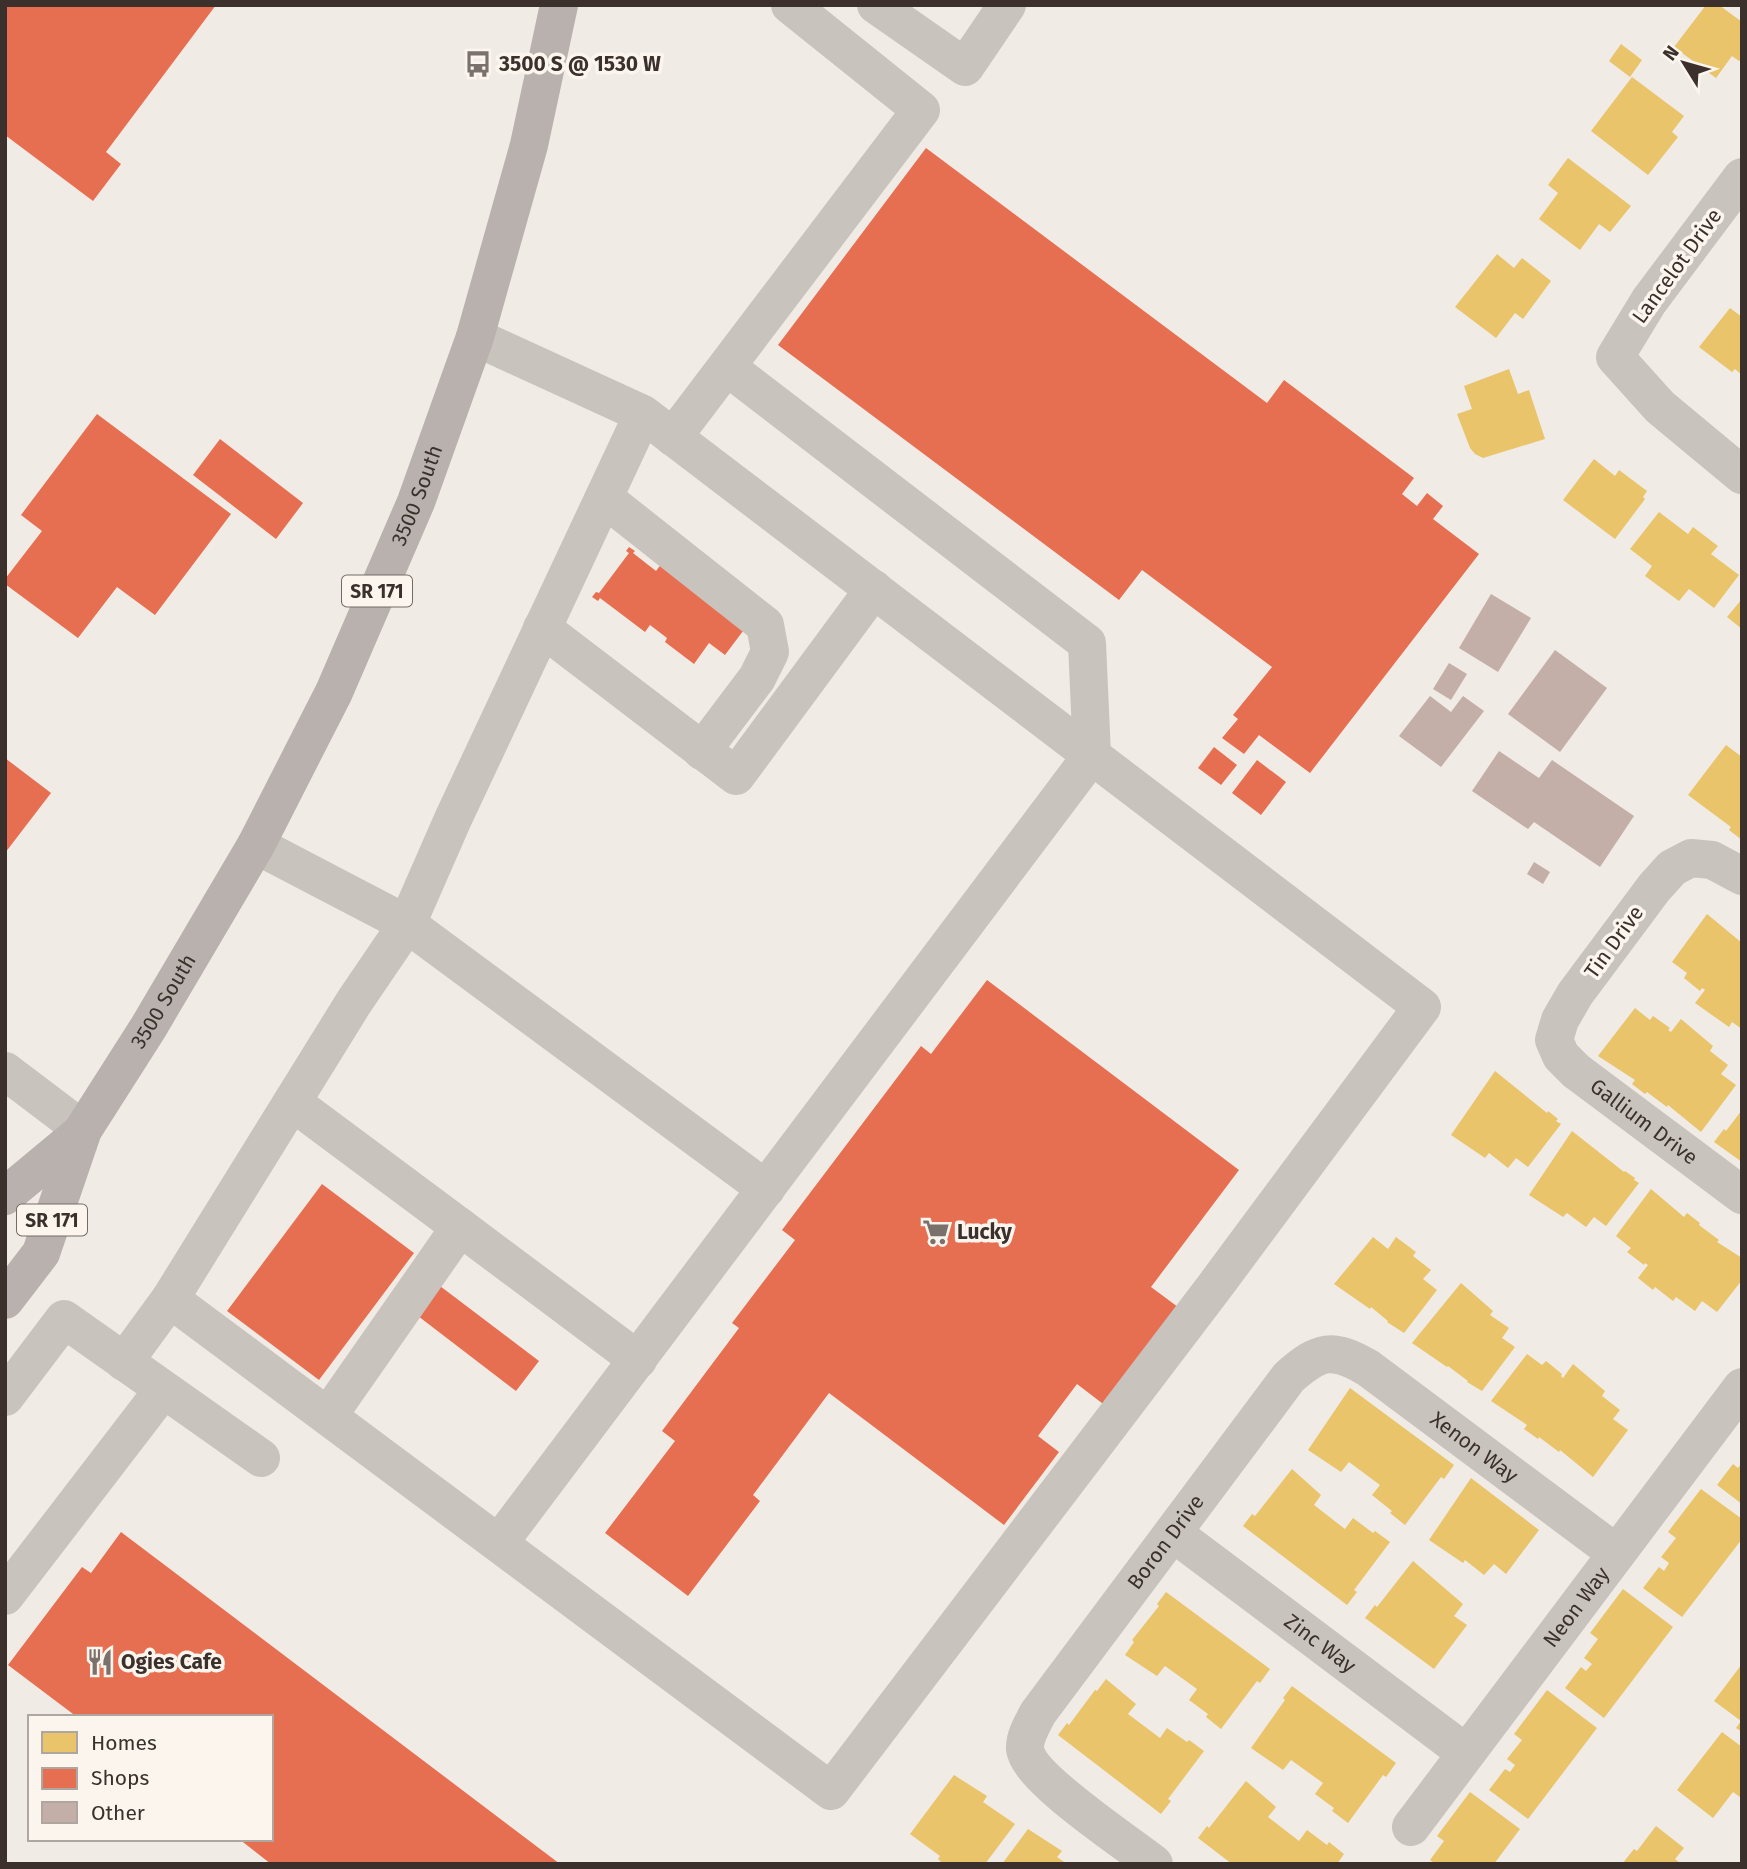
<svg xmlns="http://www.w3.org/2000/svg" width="1747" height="1869" viewBox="0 0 1747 1869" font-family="'Fira Sans',sans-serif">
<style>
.homes{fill:#e9c46a}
.shops{fill:#e76f51}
.building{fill:#c3afa7}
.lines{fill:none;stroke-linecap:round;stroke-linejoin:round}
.minor{stroke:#c9c3be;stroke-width:38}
.major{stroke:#b8b1ad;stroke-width:38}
.labels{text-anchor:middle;stroke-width:7;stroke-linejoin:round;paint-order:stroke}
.shield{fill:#fbf5ee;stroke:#756b66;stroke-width:2}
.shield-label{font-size:19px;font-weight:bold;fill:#3b302b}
.poi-label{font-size:21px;font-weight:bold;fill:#3b302b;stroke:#fbf5ee;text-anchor:start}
.street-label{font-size:21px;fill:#3b302b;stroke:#fbf5ee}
</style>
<rect width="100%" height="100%" fill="#f0ebe5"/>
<g class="homes">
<polygon points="1706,5 1719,5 1742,22 1742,58 1739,61 1732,56 1716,78 1674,47"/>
<polygon points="1621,44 1642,60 1630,77 1609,61"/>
<polygon points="1632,77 1684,116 1672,132 1678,137 1648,175 1591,131"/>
<polygon points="1568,158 1631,206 1610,232 1599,224 1580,250 1539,219 1558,193 1548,185"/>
<polygon points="1497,254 1514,268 1522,258 1551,281 1523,319 1515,313 1496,338 1455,307"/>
<polygon points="1730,308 1742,317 1742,375 1735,369 1732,372 1699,347"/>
<polygon points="1509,369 1518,394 1529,390 1545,439 1483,458 1475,454 1470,448 1457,414 1472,409 1464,386"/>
<polygon points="1594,459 1615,476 1619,470 1647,491 1643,497 1645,499 1615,539 1563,500"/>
<polygon points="1659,512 1688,534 1693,527 1718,546 1711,554 1739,575 1714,608 1689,589 1679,601 1645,576 1652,566 1630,549"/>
<polygon points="1742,599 1742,629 1727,617"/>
<polygon points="1726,745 1742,757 1742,840 1729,830 1731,827 1688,795"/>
<polygon points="1707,914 1742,943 1742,1029 1732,1022 1729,1027 1695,1003 1705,990 1702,988 1700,991 1684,978 1687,973 1672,962"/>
<polygon points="1635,1008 1650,1020 1653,1016 1670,1028 1668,1030 1671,1032 1681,1019 1713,1046 1710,1051 1728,1065 1721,1074 1736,1085 1701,1132 1668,1105 1667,1107 1647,1092 1645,1094 1632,1084 1635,1080 1598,1056"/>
<polygon points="1495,1071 1547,1113 1548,1111 1558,1119 1556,1121 1561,1124 1528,1167 1516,1158 1508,1168 1489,1153 1485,1158 1451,1135"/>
<polygon points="1742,1110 1742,1162 1714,1142 1724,1129 1726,1131"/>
<polygon points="1572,1131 1624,1172 1625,1171 1635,1178 1634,1180 1639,1183 1606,1226 1594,1217 1586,1227 1567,1213 1563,1217 1529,1195"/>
<polygon points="1651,1189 1684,1217 1687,1213 1700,1223 1699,1225 1719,1240 1717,1242 1742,1258 1742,1280 1717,1312 1702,1301 1695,1311 1676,1297 1673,1301 1655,1287 1653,1290 1638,1278 1648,1265 1645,1263 1644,1265 1627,1252 1631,1248 1616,1236"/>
<polygon points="1373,1237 1388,1249 1396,1237 1416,1252 1413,1256 1431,1270 1423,1279 1437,1290 1404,1333 1387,1322 1388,1321 1371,1307 1370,1309 1334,1284"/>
<polygon points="1461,1283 1493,1311 1490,1315 1509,1328 1502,1338 1515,1347 1482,1391 1467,1382 1468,1381 1448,1366 1447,1367 1412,1343"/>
<polygon points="1527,1354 1542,1365 1546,1361 1562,1374 1561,1376 1563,1378 1573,1364 1605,1391 1602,1396 1620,1410 1613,1419 1628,1430 1593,1477 1560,1450 1559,1452 1539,1437 1538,1439 1524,1429 1527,1425 1491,1401"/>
<polygon points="1350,1388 1454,1465 1444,1479 1441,1477 1405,1525 1390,1513 1392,1511 1372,1495 1380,1485 1349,1462 1341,1472 1308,1450"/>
<polygon points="1742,1463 1742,1504 1717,1485 1733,1464 1738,1468"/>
<polygon points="1292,1469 1321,1495 1314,1505 1345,1529 1353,1518 1373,1533 1375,1531 1390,1542 1354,1590 1357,1592 1347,1605 1243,1526 1252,1514 1255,1516"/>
<polygon points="1471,1478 1539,1530 1506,1574 1494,1564 1484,1575 1465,1560 1463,1563 1429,1540"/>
<polygon points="1701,1489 1742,1519 1742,1539 1682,1617 1643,1588 1659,1567 1664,1571 1669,1563 1661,1557 1676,1538 1668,1532"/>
<polygon points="1413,1561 1463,1604 1454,1616 1467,1625 1434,1669 1365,1618 1375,1605 1377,1607"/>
<polygon points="1623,1589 1673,1627 1604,1718 1565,1688 1581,1667 1586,1671 1592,1664 1584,1658 1598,1639 1590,1633"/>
<polygon points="1166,1592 1270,1669 1260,1683 1257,1681 1221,1729 1206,1717 1208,1714 1189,1700 1197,1689 1165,1666 1157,1676 1125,1655 1134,1642 1132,1640 1159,1606 1157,1604"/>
<polygon points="1742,1664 1742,1732 1736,1728 1741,1721 1714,1701"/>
<polygon points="1106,1679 1136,1704 1128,1714 1160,1738 1167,1728 1187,1742 1189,1740 1204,1751 1168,1799 1171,1801 1161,1814 1058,1735 1067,1723 1069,1725 1095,1690 1097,1691"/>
<polygon points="1292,1686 1396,1763 1386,1777 1383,1775 1348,1823 1332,1811 1334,1808 1315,1794 1323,1783 1291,1760 1283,1770 1251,1748 1285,1700 1283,1698"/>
<polygon points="1547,1690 1597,1728 1528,1819 1489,1790 1505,1769 1510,1772 1515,1765 1507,1759 1522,1740 1514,1734"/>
<polygon points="1722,1732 1742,1747 1742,1795 1740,1797 1733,1792 1713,1818 1677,1790"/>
<polygon points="954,1775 987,1796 983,1802 1015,1824 985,1864 943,1864 938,1859 940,1856 910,1834"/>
<polygon points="1246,1781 1276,1807 1268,1817 1299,1841 1307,1830 1327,1845 1329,1842 1344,1854 1337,1864 1232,1864 1198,1838 1207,1826 1209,1828"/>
<polygon points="1470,1792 1520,1829 1494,1864 1435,1864 1430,1860 1444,1841 1437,1836"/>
<polygon points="1656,1826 1684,1848 1675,1859 1681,1864 1622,1864 1634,1849 1637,1851"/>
<polygon points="1028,1829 1062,1851 1057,1857 1067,1864 1002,1864"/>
</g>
<g class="shops">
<polygon points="5,5 216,5 106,152 121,164 93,201 5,135"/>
<polygon points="926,148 1267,403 1284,380 1414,478 1402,494 1417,506 1427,493 1443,506 1433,519 1479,554 1310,773 1259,735 1244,754 1222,738 1238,719 1233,715 1272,667 1142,570 1119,600 778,345"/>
<polygon points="97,414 231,514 155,615 117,587 78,638 5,584 5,579 42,531 21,515"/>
<polygon points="220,439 303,503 276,539 193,475"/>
<polygon points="629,547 635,551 633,553 656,571 662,563 746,627 725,655 709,643 694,664 665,642 667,638 650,625 645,632 600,598 598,601 592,597 596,592 599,593 629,553 626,551"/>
<polygon points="1214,747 1237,765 1221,785 1198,768"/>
<polygon points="5,758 51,793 5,853"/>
<polygon points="1257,760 1286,782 1261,815 1232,793"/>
<polygon points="987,980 1239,1170 1151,1287 1186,1313 1111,1410 1077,1384 1038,1436 1059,1452 1004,1525 829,1393 753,1495 760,1501 688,1596 605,1533 675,1441 662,1431 739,1328 732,1323 795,1240 782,1230 921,1046 931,1054"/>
<polygon points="322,1184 414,1253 319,1380 227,1311"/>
<polygon points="440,1286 539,1361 516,1391 418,1316"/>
<polygon points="121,1532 560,1864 271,1864 239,1839 271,1839 271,1717 77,1717 8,1665 82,1567 91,1573"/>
</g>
<g class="building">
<polygon points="1491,594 1531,618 1498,672 1459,648"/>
<polygon points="1555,650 1607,688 1560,752 1508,714"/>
<polygon points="1449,663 1467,674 1451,700 1433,689"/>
<polygon points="1430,696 1451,712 1463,696 1484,711 1441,767 1399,736"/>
<polygon points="1499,751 1539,778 1552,760 1634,816 1600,867 1534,822 1528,829 1472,791"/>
<polygon points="1534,862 1550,872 1543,884 1527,874"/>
</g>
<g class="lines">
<g class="minor">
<polyline points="876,5 965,67 1007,5"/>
<polyline points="1742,177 1649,301 1615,357 1660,407 1742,475"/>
<polyline points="475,337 643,414 1422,1007 1215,1286 831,1791 170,1299 354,1002 407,924 453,819 643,414"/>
<polyline points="673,437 921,110 790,5"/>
<polyline points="604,498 765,625 770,652 757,678 702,751"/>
<polyline points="542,628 736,776 874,589"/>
<polyline points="256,845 407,924 766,1189"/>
<path id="s1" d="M1742 876 1712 860 1691 858 1672 868 1654 888 1575 994 1560 1020 1554 1040 1561 1056 1576 1071 1742 1195"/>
<polyline points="5,1071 83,1130"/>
<polyline points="292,1102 460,1227 328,1416"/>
<polyline points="460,1227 638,1360"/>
<polyline points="124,1362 170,1299"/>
<polyline points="5,1397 64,1319 261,1458"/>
<path id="s2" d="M1173 1533 1466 1753"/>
<polyline points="499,1543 1092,755 1087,643 727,367"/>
<polyline points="5,1596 163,1390"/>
<path id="s3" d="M1411 1827 1742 1387"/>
<path id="s4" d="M1154 1864C1128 1843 1029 1779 1025 1749 1024 1737 1033 1723 1038 1713L1289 1377C1320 1350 1332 1347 1368 1368L1616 1553"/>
</g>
<g class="major">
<polyline points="5,1196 82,1132"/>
<path id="s5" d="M5 1300 41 1253 83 1130 148 1028 256 845 334 692 416 502 475 337 529 145 559 5"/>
</g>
</g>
<defs>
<symbol id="bus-bare" viewBox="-9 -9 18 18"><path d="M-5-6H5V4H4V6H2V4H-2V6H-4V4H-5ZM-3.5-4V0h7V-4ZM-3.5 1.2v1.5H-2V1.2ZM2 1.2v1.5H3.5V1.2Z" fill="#7a716c" stroke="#fbf5ee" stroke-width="2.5" paint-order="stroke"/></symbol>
<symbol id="supermarket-bare" viewBox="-9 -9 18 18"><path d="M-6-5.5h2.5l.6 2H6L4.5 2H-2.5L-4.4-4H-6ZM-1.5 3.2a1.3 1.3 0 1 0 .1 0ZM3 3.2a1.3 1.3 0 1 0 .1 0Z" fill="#7a716c" stroke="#fbf5ee" stroke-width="2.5" paint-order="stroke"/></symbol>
<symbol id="restaurant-bare" viewBox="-9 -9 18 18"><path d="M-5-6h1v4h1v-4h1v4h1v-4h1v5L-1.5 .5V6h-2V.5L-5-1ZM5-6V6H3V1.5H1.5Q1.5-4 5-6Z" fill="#7a716c" stroke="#fbf5ee" stroke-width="2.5" paint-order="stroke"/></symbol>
</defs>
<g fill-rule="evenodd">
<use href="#bus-bare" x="459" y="45" width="38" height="38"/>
<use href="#supermarket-bare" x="917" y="1213" width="38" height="38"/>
<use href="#restaurant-bare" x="81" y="1643" width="38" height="38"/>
</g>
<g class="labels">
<g class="shield">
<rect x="342" y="575.5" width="70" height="31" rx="5"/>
<rect x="17" y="1204.5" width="70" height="31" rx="5"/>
</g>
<g class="shield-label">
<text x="377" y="598">SR 171</text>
<text x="52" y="1227">SR 171</text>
</g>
<g class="poi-label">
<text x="499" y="71">3500 S @ 1530 W</text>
<text x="957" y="1239">Lucky</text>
<text x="121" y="1669">Ogies Cafe</text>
</g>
<g class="street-label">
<text transform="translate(1677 266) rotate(-54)" y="7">Lancelot Drive</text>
<text dy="7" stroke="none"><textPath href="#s5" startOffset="908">3500 South</textPath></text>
<text transform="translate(1614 942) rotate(-54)" y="7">Tin Drive</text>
<text dy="7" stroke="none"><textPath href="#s5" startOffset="341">3500 South</textPath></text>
<text dy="7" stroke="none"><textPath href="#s1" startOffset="410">Gallium Drive</textPath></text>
<text dy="7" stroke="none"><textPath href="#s4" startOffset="854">Xenon Way</textPath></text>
<text dy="7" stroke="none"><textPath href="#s4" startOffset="427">Boron Drive</textPath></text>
<text dy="7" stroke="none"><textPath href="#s3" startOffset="275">Neon Way</textPath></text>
<text dy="7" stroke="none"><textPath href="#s2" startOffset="184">Zinc Way</textPath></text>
</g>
</g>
<rect width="1747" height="1869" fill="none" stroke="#3b302b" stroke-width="14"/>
<rect x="28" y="1715" width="245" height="126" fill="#fbf5ee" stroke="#aea6a0" stroke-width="2"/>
<rect x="42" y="1732" width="35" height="21" fill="#e9c46a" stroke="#aea6a0" stroke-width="2"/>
<text x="91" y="1750" font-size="21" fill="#3b302b">Homes</text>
<rect x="42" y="1768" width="35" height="21" fill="#e76f51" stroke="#aea6a0" stroke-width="2"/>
<text x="91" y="1785" font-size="21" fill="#3b302b">Shops</text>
<rect x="42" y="1802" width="35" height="21" fill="#c3afa7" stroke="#aea6a0" stroke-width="2"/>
<text x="91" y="1820" font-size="21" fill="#3b302b">Other</text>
<g transform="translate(1684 63) rotate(307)" stroke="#fbf5ee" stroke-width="5" paint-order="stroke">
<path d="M0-5L12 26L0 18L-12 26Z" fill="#3b302b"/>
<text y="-10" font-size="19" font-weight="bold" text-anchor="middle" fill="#3b302b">N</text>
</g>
</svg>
